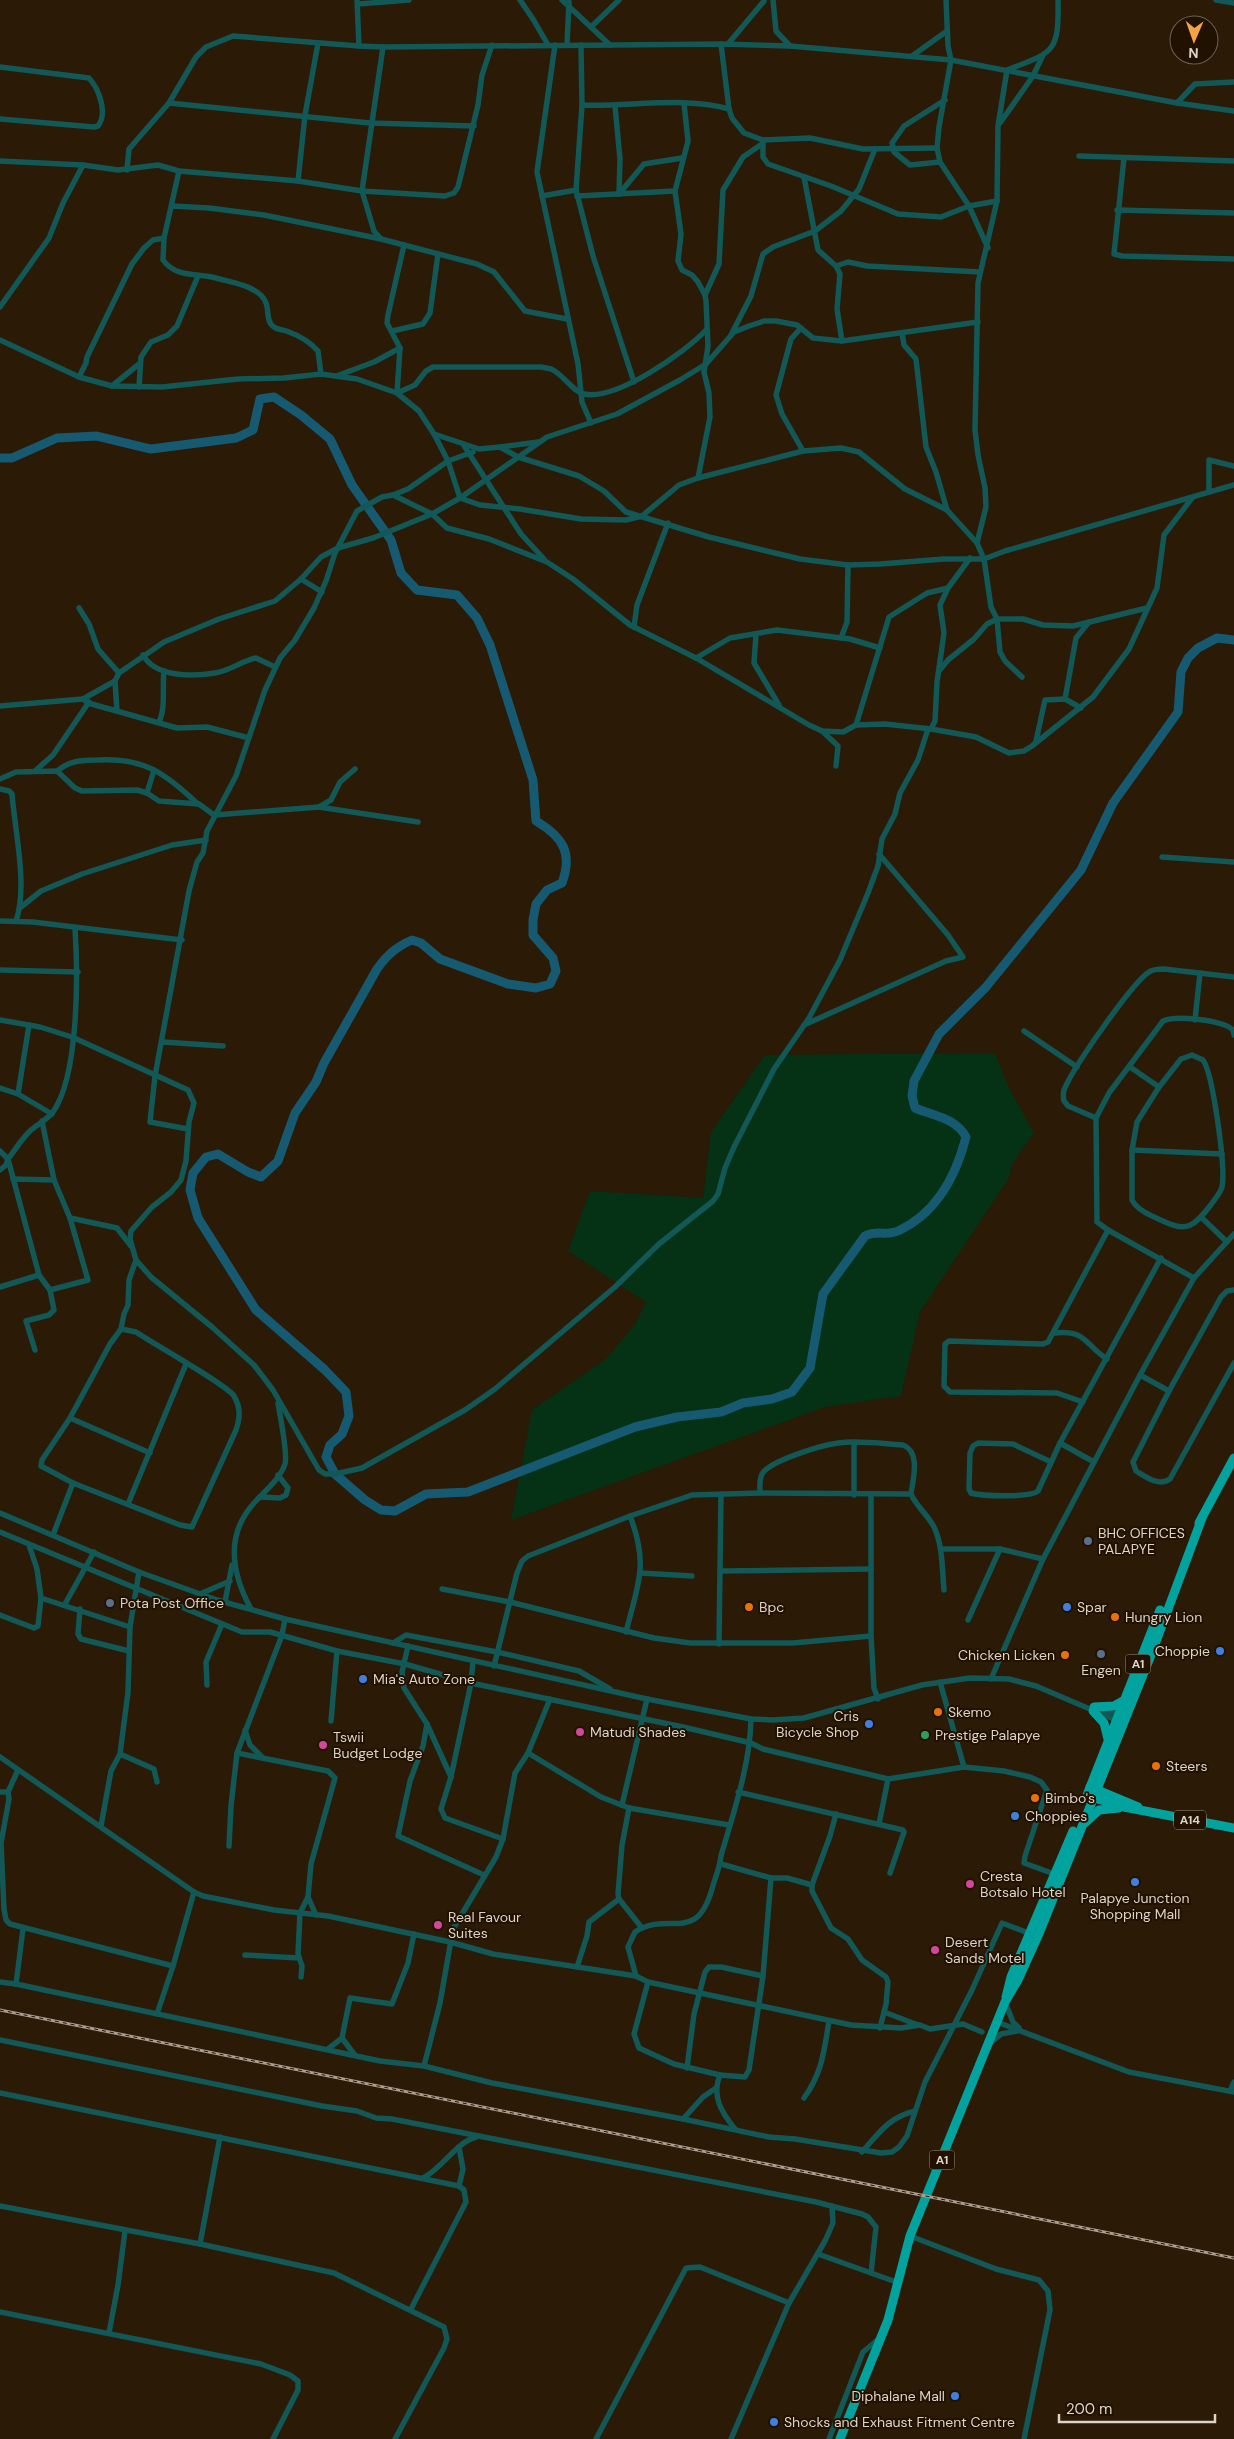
<svg xmlns="http://www.w3.org/2000/svg" width="1234" height="2439" viewBox="0 0 1234 2439" font-family="'DM Sans',sans-serif">
<style>
.green{fill:#053114}
.lines{fill:none;stroke-linecap:round;stroke-linejoin:round}
.river{stroke:#165a71;stroke-width:9}
.minor{stroke:#115856;stroke-width:5.5}
.highway{stroke:#02a39e;stroke-width:9}
.rail-casing{stroke:#ab9e90;stroke-width:3}
.rail{stroke:#201100;stroke-width:1;stroke-dasharray:4;stroke-linecap:butt}
.service-dot{fill:#5c6f8a;stroke:#201100;stroke-width:2}
.food-dot{fill:#e8710a;stroke:#201100;stroke-width:2}
.shop-dot{fill:#3f7fe0;stroke:#201100;stroke-width:2}
.hotel-dot{fill:#d1479c;stroke:#201100;stroke-width:2}
.leisure-dot{fill:#2e9e5b;stroke:#201100;stroke-width:2}
.labels{text-anchor:middle;stroke-width:4;stroke-linejoin:round;paint-order:stroke}
.shield{fill:#201100;stroke:#a5998b;stroke-width:1}
.shield-label{font-size:12px;font-weight:bold;fill:#ded3c7}
.poi-label{font-size:14px;fill:#ded3c7;stroke:#201100;text-anchor:start}
</style>
<rect width="100%" height="100%" fill="#2a1a06"/>
<polygon class="green" points="995,1053 1008,1086 1034,1133 1012,1164 1009,1178 920,1312 901,1396 825,1407 511,1520 532,1410 606,1359 635,1324 646,1302 568,1251 590,1191 703,1198 711,1132 765,1055"/>
<g class="lines">
<path class="river" d="M0 458H12L57 438 97 436 151 449 236 438 253 430 260 399 274 397 301 415 330 439 352 485 391 540 401 573 417 590 457 595 477 618 490 645 533 780 536 821C563 837 573 853 562 883L547 890 536 904 533 920V935L553 958 556 971 550 984 536 988 508 984 440 959 421 943 412 940C396 947 387 955 377 969L324 1063 316 1082 295 1113 278 1161 261 1177 248 1172 218 1154 206 1157 193 1173 190 1190 198 1218 256 1310 325 1370 346 1392 349 1416 342 1434 330 1445 326 1457 335 1474 365 1500 381 1510 395 1511 426 1494 468 1492 635 1427 677 1417 721 1412 743 1403 772 1399 792 1392 810 1368 823 1294 865 1236C876 1230 887 1236 898 1231 937 1213 956 1176 966 1137 956 1118 934 1116 915 1108L912 1096 914 1081 939 1034 986 987 1081 870 1113 803 1178 712 1181 672 1188 658 1198 648 1217 638 1234 640"/>
<g class="minor">
<polyline points="357,0 359,46 383,47 721,44 790,46 951,60 1177,103 1234,111"/>
<polyline points="520,0 533,19 548,45"/>
<polyline points="562,0 610,45"/>
<polyline points="773,0 776,31 790,46"/>
<polyline points="946,0 948,46 951,60 939,127 937,148 940,162 969,206 988,248"/>
<polyline points="1216,0 1234,3"/>
<polyline points="358,4 409,0"/>
<polyline points="592,26 619,0"/>
<polyline points="721,44 729,109 732,118 744,133 763,140 810,138 863,149 937,148"/>
<polyline points="728,44 764,1"/>
<polyline points="555,45 537,172 578,364 582,402 591,423"/>
<polyline points="567,45 569,2"/>
<polyline points="581,45 582,105 576,190 593,256 634,382"/>
<polyline points="912,56 947,31"/>
<path d="M0 67 89 78C99 89 108 113 98 126L94 127 0 119"/>
<polyline points="169,103 196,57 206,47 233,36 359,46"/>
<polyline points="684,103 688,141 675,191 681,234 678,261 682,270 692,275 698,282 705,295 706,301 708,346 704,372 709,393 710,417 698,478"/>
<polyline points="1177,103 1195,84 1234,82"/>
<path d="M582 105C627 107 687 96 729 109"/>
<polyline points="615,106 620,159 619,194"/>
<polyline points="1000,123 1033,76 1043,55"/>
<polyline points="763,140 763,157 768,164 831,186 898,214 941,217 969,206 997,201"/>
<polyline points="1079,156 1234,161"/>
<polyline points="1124,158 1114,254 1122,256 1234,259"/>
<polyline points="0,161 83,165 118,170 158,165 179,171 298,181 362,191 445,196 454,193 458,187 478,105 482,75 492,45"/>
<polyline points="940,162 910,165 894,152 892,143 904,126 945,100"/>
<polyline points="127,170 129,149 169,103 370,123 474,126"/>
<polyline points="804,177 818,250 836,266 840,274 837,309 842,341"/>
<polyline points="298,181 305,115 318,43"/>
<polyline points="619,194 644,164 682,158"/>
<polyline points="542,196 576,190"/>
<polyline points="577,196 675,191"/>
<polyline points="172,206 209,208 264,215 381,239 477,264 494,272 525,311 567,319"/>
<polyline points="1117,210 1234,213"/>
<path d="M164 238 163 260C176 278 197 273 216 278 230 282 260 286 266 303 269 310 266 322 274 327 278 330 285 330 289 332 300 336 310 342 318 351L321 374"/>
<polyline points="381,239 374,231 362,191 383,47"/>
<polyline points="836,266 848,262 867,266 980,272"/>
<polyline points="705,295 719,264 723,190 743,157 762,144"/>
<polyline points="0,307 49,238 63,203 83,165"/>
<polyline points="801,328 791,339 776,395 782,414 803,451"/>
<polyline points="392,331 423,324 430,313 438,254"/>
<polyline points="902,333 904,345 916,359 926,447 936,472 947,510"/>
<polyline points="731,335 751,296 763,254 773,247 815,231 841,211 859,189 875,149"/>
<polyline points="0,340 79,377 112,386 162,387 238,379 284,378 321,374 357,379 397,393 419,411 434,434 479,449 500,447 518,457 579,476 604,491 626,512 709,537 800,559 848,565 880,564 944,559 984,559 1005,551 1234,485"/>
<polyline points="339,375 374,362 400,348"/>
<polyline points="79,377 86,363 87,357 132,264 144,248 153,240 164,238 179,171"/>
<polyline points="112,386 139,364"/>
<polyline points="139,387 141,357 151,342 168,335 177,326 198,276"/>
<path d="M397 393 415 385 426 371 433 367H541L551 369C563 374 573 392 584 394 616 401 686 352 707 329"/>
<polyline points="397,393 400,348 387,323 388,315 404,245"/>
<polyline points="434,434 448,461 460,498 480,505 520,509 581,519 626,520 642,516 679,485 698,478 803,451 841,448 859,452 905,489 947,510 977,543"/>
<polyline points="463,444 521,534 544,559"/>
<polyline points="500,447 538,442"/>
<polyline points="1209,492 1209,460 1234,466"/>
<polyline points="393,495 408,489 448,461 473,452"/>
<polyline points="301,579 322,592"/>
<polyline points="79,608 89,624 98,649 119,673"/>
<polyline points="634,627 637,605 668,523"/>
<polyline points="756,635 754,663 779,705"/>
<polyline points="841,638 847,622 848,565"/>
<path d="M143 655C155 677 192 677 215 673 230 671 241 661 256 658L275 667"/>
<polyline points="696,658 730,638 777,630 850,639 880,648"/>
<polyline points="939,671 948,660 974,639 987,624 997,619 1023,619 1043,625 1073,626 1147,608"/>
<path d="M1022 677 1005 661 1000 652 997 619 991 607 984 559 977 543 986 507 985 488 978 455 975 430 978 283 997 201 998 126 1007 70C1054 52 1059 53 1058 0"/>
<polyline points="115,681 117,711"/>
<polyline points="83,699 88,703 177,728 207,727 249,738"/>
<polyline points="1065,699 1076,638 1089,622"/>
<polyline points="0,706 83,699 115,681 119,673 164,642 219,619 275,601 301,579 321,557 338,548 373,538 432,514 460,498 547,437 617,414 680,380 706,364 734,332 749,326 764,321 776,321 797,325 813,338 842,341 978,322"/>
<path d="M159 722C166 708 162 687 164 671"/>
<polyline points="856,725 889,617 927,593 948,588 970,558"/>
<polyline points="931,729 935,721 937,682 944,633 940,605 948,588"/>
<polyline points="822,731 838,746 836,766"/>
<polyline points="1036,741 1045,700 1065,699 1081,708"/>
<polyline points="35,771 53,755 89,702"/>
<path d="M57 771C69 761 81 760 97 760 144 757 164 773 198 804"/>
<polyline points="0,779 16,772 57,771 75,788 82,791 137,790 147,793 159,801 199,804 214,815 319,807 418,822"/>
<path d="M0 789 9 791 12 794C15 832 28 887 16 921"/>
<polyline points="147,793 154,770"/>
<polyline points="319,807 331,800 340,782 355,769"/>
<polyline points="1162,857 1234,862"/>
<polyline points="21,907 41,891 82,874 172,845 206,840"/>
<polyline points="0,921 33,922 182,940"/>
<polyline points="0,970 78,972"/>
<polyline points="0,1020 40,1027 72,1037 188,1090 194,1103 189,1122 186,1161 181,1180 171,1192 152,1207 131,1231 130,1239 136,1260 151,1277 212,1327 254,1365 273,1390 319,1470 325,1474 335,1474 362,1468 465,1410 495,1389 615,1287 659,1244 713,1201 718,1194 725,1168 734,1147 774,1069 809,1018 840,960 868,893 878,866 882,839 895,814 900,793 918,760 928,729"/>
<polyline points="1195,1020 1200,973"/>
<polyline points="804,1025 946,961 963,957 948,935 879,854"/>
<polyline points="1024,1031 1077,1067"/>
<polyline points="163,1042 223,1046"/>
<path d="M1192 1055 1203 1060C1213 1074 1226 1168 1222 1187 1220 1194 1214 1200 1210 1206 1194 1226 1187 1233 1163 1221 1152 1216 1138 1211 1132 1200V1150L1137 1122 1159 1087 1181 1059Z"/>
<polyline points="1130,1067 1159,1087"/>
<polyline points="0,1088 18,1094 52,1114"/>
<polyline points="18,1094 29,1025"/>
<path d="M1096 1118 1068 1106 1064 1101C1063 1097 1063 1094 1064 1090 1072 1069 1132 983 1149 972 1153 969 1159 969 1164 969L1234 977"/>
<polyline points="42,1121 54,1180 70,1218 88,1280 50,1290"/>
<polyline points="188,1129 150,1122 155,1076 189,891 197,862 203,853 207,831 236,776 265,690 280,658 295,640 314,608 326,581 335,553 357,511 382,497 393,495 432,514 447,528 489,539 547,562 573,579 630,625 696,658 809,725 822,731 843,732 856,725 885,724 931,729 976,737 1009,753 1024,751 1032,746 1093,697 1129,649 1157,588 1164,535 1192,498"/>
<polyline points="1132,1150 1222,1154"/>
<polyline points="0,1151 8,1159 6,1165 0,1170"/>
<polyline points="13,1179 54,1180"/>
<polyline points="1201,1217 1227,1242"/>
<polyline points="70,1218 117,1228 131,1246"/>
<path d="M1194 1278 1108 1230 1097 1222 1096 1118 1109 1093 1163 1021C1175 1015 1223 1020 1233 1030L1234 1035"/>
<polyline points="0,1287 39,1275"/>
<path d="M1234 1290 1227 1291 1221 1297 1169 1391 1133 1462 1136 1471C1146 1477 1159 1487 1170 1479L1234 1363"/>
<path d="M121 1329 136 1332C152 1343 227 1385 234 1396 241 1408 240 1418 236 1430L192 1527 180 1525 73 1483 41 1466 42 1460 70 1418 110 1344 121 1329 124 1314 128 1305 129 1280 136 1260"/>
<path d="M1054 1333C1086 1329 1085 1345 1107 1359"/>
<path d="M35 1350 26 1321 49 1315 54 1310 50 1290 39 1275 8 1159C15 1150 21 1140 29 1132 36 1125 47 1120 53 1112 79 1075 78 974 75 928"/>
<polyline points="1140,1375 1169,1391"/>
<polyline points="1083,1402 1057,1393 950,1392 944,1386 945,1344 949,1341 1043,1344 1048,1342 1108,1230"/>
<polyline points="70,1418 150,1453"/>
<polyline points="1060,1443 1094,1462"/>
<path d="M1051 1462 1013 1444 978 1443 973 1446 970 1453 969 1489 971 1493C982 1496 1030 1498 1038 1491L1060 1443 1161 1258"/>
<path d="M760 1493C760 1487 759 1480 762 1474 769 1461 822 1445 838 1443 859 1440 882 1444 903 1445 921 1452 913 1479 911 1494 916 1506 928 1515 934 1527 943 1546 942 1569 944 1590"/>
<polyline points="854,1495 854,1443"/>
<polyline points="871,1495 871,1636 874,1688 878,1699"/>
<polyline points="260,1497 280,1498 286,1495 288,1488 278,1475"/>
<polyline points="128,1504 186,1364"/>
<polyline points="0,1513 139,1572 217,1600 285,1619 647,1699 751,1719 773,1720 804,1718 922,1685 970,1678 1009,1679 1036,1686 1118,1721"/>
<polyline points="0,1532 242,1632 270,1632 337,1651 405,1664 471,1683 683,1727 751,1743 763,1749 888,1779 964,1767 1004,1771 1030,1777 1041,1782 1047,1790 1025,1856 1024,1863 1057,1875"/>
<polyline points="53,1535 73,1483"/>
<polyline points="29,1545 37,1569 41,1598"/>
<polyline points="941,1549 1000,1549 1043,1559"/>
<polyline points="720,1571 871,1569"/>
<polyline points="641,1573 692,1576"/>
<polyline points="442,1589 510,1602 654,1638 690,1643 793,1643 871,1636"/>
<polyline points="200,1594 230,1581"/>
<polyline points="225,1602 232,1565"/>
<polyline points="65,1604 94,1552"/>
<polyline points="80,1609 78,1634 81,1639 129,1651"/>
<path d="M251 1609C232 1574 225 1535 254 1503 265 1491 280 1479 285 1464 288 1455 280 1415 278 1403"/>
<polyline points="0,1615 34,1628 38,1626 41,1598 130,1627"/>
<polyline points="968,1620 1000,1549"/>
<path d="M626 1632C638 1584 649 1565 630 1516"/>
<polyline points="393,1643 406,1635 497,1652 579,1671 610,1689"/>
<polyline points="719,1644 721,1494"/>
<polyline points="408,1646 402,1672 404,1688 427,1724 451,1777"/>
<polyline points="473,1661 471,1683 451,1777 441,1809 445,1818 503,1839"/>
<polyline points="494,1666 517,1573 522,1561 528,1556 630,1516 692,1495 760,1493 911,1494"/>
<polyline points="991,1679 1043,1559 1140,1375 1194,1278 1234,1234"/>
<polyline points="940,1682 964,1767"/>
<polyline points="207,1685 206,1662 222,1624"/>
<polyline points="1100,1709 1122,1716"/>
<polyline points="331,1721 337,1651"/>
<polyline points="427,1724 423,1746 410,1781 398,1836 484,1875"/>
<polyline points="245,1730 250,1745 262,1757"/>
<polyline points="237,1753 328,1771 335,1778 311,1864 308,1897 300,1913 298,1954 302,1966 301,1977"/>
<polyline points="528,1753 601,1797 629,1808 729,1825"/>
<polyline points="120,1754 154,1769 157,1782"/>
<polyline points="0,1757 194,1892 203,1896 274,1910 328,1916 450,1942 493,1954 636,1976 648,1982 851,2025 901,2028 920,2025 930,2029 963,2024 982,2032"/>
<polyline points="18,1770 8,1792 9,1799 1,1843 4,1909 6,1920 10,1924 173,1966 194,1892"/>
<polyline points="0,1792 8,1792"/>
<polyline points="738,1792 903,1830 904,1832 890,1873"/>
<polyline points="622,1805 647,1699"/>
<polyline points="629,1808 622,1845 618,1894 619,1899 642,1928"/>
<polyline points="836,1814 830,1836 812,1885 812,1891 831,1928 848,1939 862,1960 886,1977 888,1982 886,2004 880,2028"/>
<polyline points="879,1824 888,1779"/>
<polyline points="101,1826 111,1771 120,1754 128,1692 130,1627 139,1572"/>
<polyline points="229,1846 231,1806 237,1753 282,1635 285,1619"/>
<polyline points="721,1864 771,1878 787,1878 812,1885"/>
<polyline points="308,1897 316,1915"/>
<polyline points="245,1955 299,1958"/>
<polyline points="577,1967 587,1936 589,1922 619,1899"/>
<path d="M636 1976 628 1947 635 1932C669 1910 696 1945 712 1889 715 1878 720 1867 721 1856 734 1811 750 1765 751 1719"/>
<polyline points="0,1982 16,1984 380,2061 424,2066 492,2083 683,2119 769,2137 795,2139 881,2153 892,2152 899,2147 907,2136 925,2082 972,1990 1002,1923 1031,1934"/>
<polyline points="648,1982 634,2034 639,2048 674,2064 720,2075"/>
<polyline points="16,1984 23,1929"/>
<polyline points="1005,2002 1013,2022 1019,2028"/>
<polyline points="884,2012 918,2025"/>
<polyline points="157,2014 173,1966"/>
<polyline points="997,2022 1129,2072 1234,2092"/>
<polyline points="342,2038 354,2054"/>
<polyline points="0,2040 322,2106 357,2111 376,2118 392,2119 816,2202 862,2214 868,2217 876,2227 871,2273"/>
<polyline points="990,2043 1001,2034 1017,2031"/>
<polyline points="328,2049 342,2038 350,1998 392,2004 408,1963 414,1934"/>
<polyline points="424,2066 440,2003 453,1929 496,1857 503,1839 515,1773 528,1753 550,1699"/>
<polyline points="687,2068 694,2014 705,1972 709,1967 721,1967 763,1976"/>
<polyline points="1230,2091 1234,2082"/>
<polyline points="0,2093 459,2186 464,2190 466,2202 411,2309"/>
<path d="M804 2098C822 2073 824 2052 829 2021"/>
<polyline points="683,2119 703,2097 716,2088"/>
<path d="M735 2129C722 2113 711 2096 720 2075L745 2077 749 2070 763 1976 771 1878"/>
<polyline points="459,2147 463,2169 459,2186"/>
<path d="M862 2152C879 2133 889 2117 915 2111"/>
<path d="M423 2178C443 2168 455 2143 476 2137"/>
<polyline points="0,2206 200,2244 334,2273 444,2327 447,2339 444,2348 395,2439"/>
<polyline points="910,2236 996,2269 1039,2280 1048,2291 1050,2310 1024,2439"/>
<polyline points="200,2244 220,2137"/>
<polyline points="818,2254 899,2283"/>
<polyline points="0,2312 261,2364 290,2375 298,2381 298,2390 273,2439"/>
<polyline points="109,2333 118,2285 125,2231"/>
<polyline points="596,2439 686,2268 700,2267 789,2303"/>
<polyline points="731,2439 789,2303 825,2241 833,2223 832,2206"/>
<polyline points="829,2439 863,2352 881,2337"/>
</g>
<g class="highway">
<polyline points="1199,1523 1234,1458"/>
<polyline points="1094,1707 1114,1706 1123,1701"/>
<polyline points="1093,1711 1104,1723 1108,1739"/>
<polyline points="1090,1787 1138,1807"/>
<polyline points="1087,1795 1160,1610"/>
<polyline points="1088,1796 1124,1807 1234,1828"/>
<polyline points="1085,1823 1099,1810 1119,1808"/>
<polyline points="1006,1997 1011,1977 1073,1831"/>
<polyline points="840,2439 888,2320 910,2236 1005,2002 1018,1980 1038,1936 1151,1655 1202,1518"/>
</g>
<defs>
<polyline id="rail" points="0,2010 1234,2258"/>
</defs>
<use href="#rail" class="rail-casing"/>
<use href="#rail" class="rail"/>
</g>
<g class="service-dot">
<circle cx="1088" cy="1541" r="5"/>
<circle cx="110" cy="1603" r="5"/>
<circle cx="1101" cy="1654" r="5"/>
</g>
<g class="food-dot">
<circle cx="749" cy="1607" r="5"/>
<circle cx="1115" cy="1617" r="5"/>
<circle cx="1065" cy="1655" r="5"/>
<circle cx="938" cy="1712" r="5"/>
<circle cx="1156" cy="1766" r="5"/>
<circle cx="1035" cy="1798" r="5"/>
</g>
<g class="shop-dot">
<circle cx="1067" cy="1607" r="5"/>
<circle cx="1220" cy="1651" r="5"/>
<circle cx="363" cy="1679" r="5"/>
<circle cx="869" cy="1724" r="5"/>
<circle cx="1015" cy="1816" r="5"/>
<circle cx="1135" cy="1882" r="5"/>
<circle cx="955" cy="2396" r="5"/>
<circle cx="774" cy="2422" r="5"/>
</g>
<g class="hotel-dot">
<circle cx="580" cy="1732" r="5"/>
<circle cx="323" cy="1745" r="5"/>
<circle cx="970" cy="1884" r="5"/>
<circle cx="438" cy="1925" r="5"/>
<circle cx="935" cy="1950" r="5"/>
</g>
<circle class="leisure-dot" cx="925" cy="1735" r="5"/>
<g class="labels">
<g class="shield">
<rect x="1125.5" y="1654.5" width="25" height="19" rx="4"/>
<rect x="1174" y="1810.5" width="32" height="19" rx="4"/>
<rect x="929.5" y="2150.5" width="25" height="19" rx="4"/>
</g>
<g class="shield-label">
<text x="1138" y="1668">A1</text>
<text x="1190" y="1824">A14</text>
<text x="942" y="2164">A1</text>
</g>
<g class="poi-label">
<text x="1098" y="1538">BHC OFFICES<tspan x="1098" dy="16">PALAPYE</tspan></text>
<text x="120" y="1608">Pota Post Office</text>
<text x="759" y="1612">Bpc</text>
<text x="1077" y="1612">Spar</text>
<text x="1125" y="1622">Hungry Lion</text>
<text x="1210" y="1656" text-anchor="end">Choppie</text>
<text x="1055" y="1660" text-anchor="end">Chicken Licken</text>
<text x="1101" y="1675" text-anchor="middle">Engen</text>
<text x="373" y="1684">Mia's Auto Zone</text>
<text x="948" y="1717">Skemo</text>
<text x="859" y="1721" text-anchor="end">Cris<tspan x="859" dy="16">Bicycle Shop</tspan></text>
<text x="590" y="1737">Matudi Shades</text>
<text x="935" y="1740">Prestige Palapye</text>
<text x="333" y="1742">Tswii<tspan x="333" dy="16">Budget Lodge</tspan></text>
<text x="1166" y="1771">Steers</text>
<text x="1045" y="1803">Bimbo's</text>
<text x="1025" y="1821">Choppies</text>
<text x="980" y="1881">Cresta<tspan x="980" dy="16">Botsalo Hotel</tspan></text>
<text x="1135" y="1903" text-anchor="middle">Palapye Junction<tspan x="1135" dy="16">Shopping Mall</tspan></text>
<text x="448" y="1922">Real Favour<tspan x="448" dy="16">Suites</tspan></text>
<text x="945" y="1947">Desert<tspan x="945" dy="16">Sands Motel</tspan></text>
<text x="945" y="2401" text-anchor="end">Diphalane Mall</text>
<text x="784" y="2427">Shocks and Exhaust Fitment Centre</text>
</g>
</g>
<g transform="translate(1194 40) rotate(182)"><circle r="24" fill="#201100" stroke="#6c5f50"/>
<path d="M0-4L9 19L0 12L-9 19Z" fill="#f5a345"/>
<text y="-8" font-size="14" font-weight="bold" text-anchor="middle" fill="#ded3c7">N</text>
</g>
<path d="M1059 2414v8h156v-8" fill="none" stroke="#ded3c7" stroke-width="2.5"/>
<text x="1066" y="2414" font-size="15" fill="#ded3c7" stroke="#201100" stroke-width="4" paint-order="stroke">200 m</text>
</svg>
